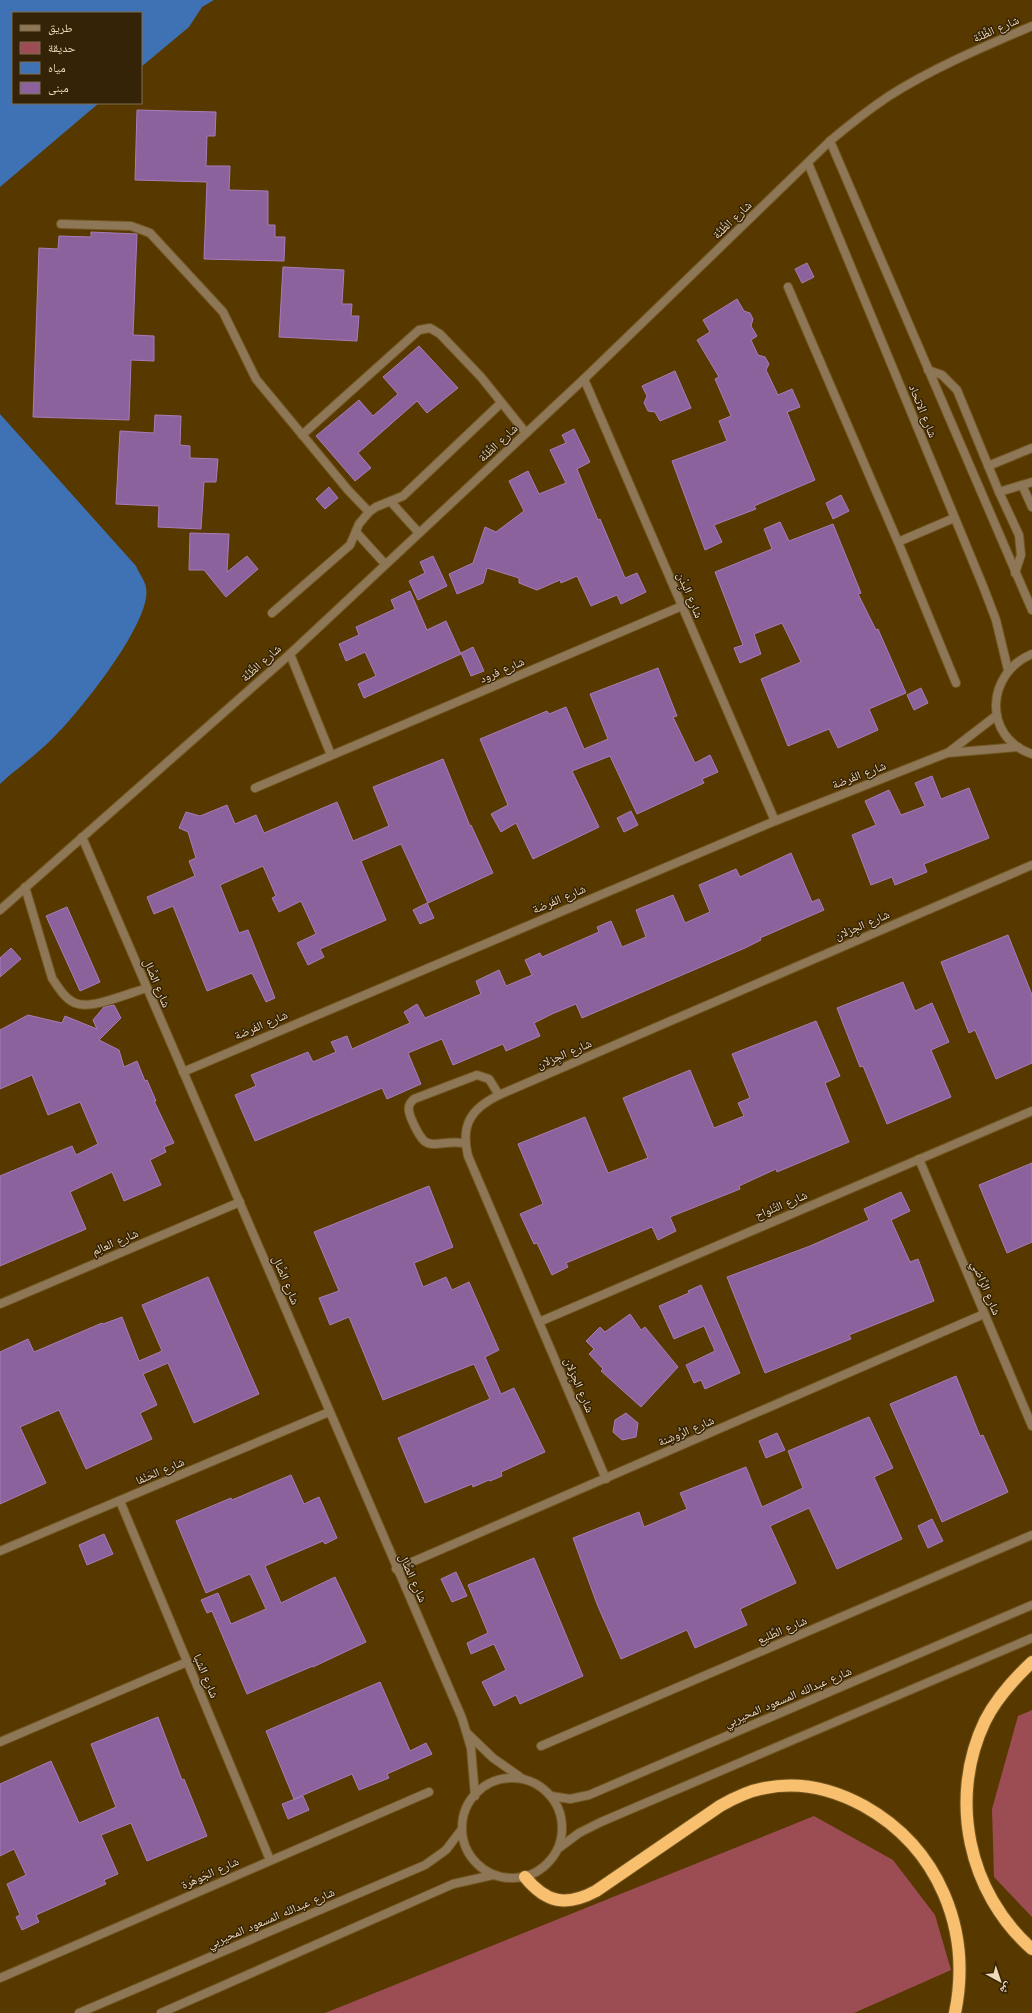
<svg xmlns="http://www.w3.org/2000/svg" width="1032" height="2013" viewBox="0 0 1032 2013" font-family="'Work Sans','Noto Naskh Arabic',sans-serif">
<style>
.green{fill:#9c4d54}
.water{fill:#3f72b5}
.building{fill:#8b629b;stroke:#a77db9}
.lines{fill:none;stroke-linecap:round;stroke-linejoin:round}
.service-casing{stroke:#735621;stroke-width:10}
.minor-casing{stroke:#735621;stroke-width:10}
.tertiary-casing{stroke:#735621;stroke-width:10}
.motorway-casing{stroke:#735621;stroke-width:14}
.service{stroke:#8d7757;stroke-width:8}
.minor{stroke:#8d7757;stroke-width:8}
.tertiary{stroke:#8d7757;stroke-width:8}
.motorway{stroke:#f7bf6e;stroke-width:12}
.labels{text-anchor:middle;stroke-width:3;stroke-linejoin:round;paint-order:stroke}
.street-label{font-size:12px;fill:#f0d9b9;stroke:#342307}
</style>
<rect width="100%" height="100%" fill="#573900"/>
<g class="green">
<polygon points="1032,1710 1032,1917 994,1877 992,1809 1018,1716"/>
<polygon points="814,1816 893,1860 935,1915 951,1970 854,2013 325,2013"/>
</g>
<g class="water">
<polygon points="0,0 214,0 202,7 189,27 141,67 141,13 13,13 13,103 99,103 0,187"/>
<path d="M0 414 136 566C139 573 145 581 146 588 153 621 76 717 51 740 35 756 16 769 0 784Z"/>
</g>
<g class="building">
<polygon points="137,110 216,112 215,136 207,136 206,166 230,166 229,190 268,191 268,225 275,225 275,237 285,237 284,261 204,259 207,182 135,180"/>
<polygon points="91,232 137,234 133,335 154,336 154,361 131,360 129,420 33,417 39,248 58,249 59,236 91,237"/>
<polygon points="807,263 814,277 802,283 795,269"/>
<polygon points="283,267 344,270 342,304 352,304 351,316 359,316 357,341 279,337"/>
<polygon points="737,299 744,311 750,313 753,319 751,326 757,336 751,340 758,355 765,357 769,364 766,370 778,395 792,389 800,407 787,412 815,480 754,506 756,509 714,525 722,542 705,550 672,461 727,441 719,421 731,416 715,379 719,377 697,340 710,332 703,320"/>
<polygon points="419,346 458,388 427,413 417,401 358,453 371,468 355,481 316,436 359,400 373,416 398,394 383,377"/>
<polygon points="675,371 691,408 660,421 655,412 648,411 644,403 647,396 642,386"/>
<polygon points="155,415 181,416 180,445 190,446 190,458 218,459 216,482 204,482 201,529 158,527 159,506 116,504 120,431 154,433"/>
<polygon points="574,429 590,462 577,469 598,520 600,519 625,578 637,573 646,592 621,604 617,595 591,606 577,576 561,583 560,580 537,590 519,583 519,578 487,568 483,583 457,594 449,574 473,563 485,527 496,532 524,511 509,481 528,471 539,494 566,483 550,450 566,443 562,435"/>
<polygon points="329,487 338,498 325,509 316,499"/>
<polygon points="841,495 849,511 833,519 826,503"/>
<polygon points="780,522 789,541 833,524 861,593 858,594 876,630 878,629 906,693 869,709 878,730 838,748 829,729 788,746 761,679 801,662 782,623 754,634 761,654 740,663 734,648 743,645 715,572 772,549 764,529"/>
<polygon points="190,533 229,534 227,572 247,556 258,569 226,597 204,570 189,570"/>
<polygon points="433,556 447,586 418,600 409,581 425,573 420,562"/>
<polygon points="410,591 427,630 446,621 461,654 364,698 358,684 376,676 365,652 346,661 339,644 359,635 356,627 395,609 391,600"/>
<polygon points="473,647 484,671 471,676 461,653"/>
<polygon points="658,668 677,716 673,717 695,763 710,755 718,772 702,779 704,783 637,814 610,756 572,771 599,827 533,859 516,823 501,832 491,814 508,805 480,739 547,711 549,714 566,707 584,749 608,739 590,694"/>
<polygon points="921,688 928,703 914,710 907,695"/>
<polygon points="443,759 470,826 471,825 493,873 428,903 401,844 361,861 386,920 320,949 324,957 308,965 297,943 316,934 301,901 279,912 272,898 276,896 263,866 220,885 239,933 248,930 275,998 266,1002 252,973 207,991 173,906 154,914 147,897 195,876 189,861 196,858 188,832 179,828 186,812 200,816 227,805 235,824 256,815 264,833 337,802 353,841 389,826 373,787"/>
<polygon points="932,776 941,799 969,788 989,838 924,864 927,872 895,885 892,877 871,885 852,835 876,825 865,801 889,790 901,815 925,806 915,783"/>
<polygon points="631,811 638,825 624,832 617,818"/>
<polygon points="791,853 812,902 819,899 824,910 760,938 761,940 745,948 582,1018 576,1004 552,1014 534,1023 540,1036 506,1051 503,1044 453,1065 442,1039 408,1053 421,1084 387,1099 382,1088 255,1141 235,1095 256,1086 251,1075 308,1052 313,1062 336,1052 331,1042 347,1036 352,1049 410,1023 404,1012 417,1004 425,1018 481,994 476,981 499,970 506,986 532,975 525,960 540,953 542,957 599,932 597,927 611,921 622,947 646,937 636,910 673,895 685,923 710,912 699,885 736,869 740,877"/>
<polygon points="427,903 434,918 420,924 413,910"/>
<polygon points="67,907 100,982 80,991 46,916"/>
<polygon points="1008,935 1032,995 1032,1063 996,1079 975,1030 969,1033 941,962"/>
<polygon points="11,948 21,959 0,977 0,958"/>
<polygon points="903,982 915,1011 932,1003 949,1042 931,1050 951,1097 887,1124 863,1066 860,1067 837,1008"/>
<polygon points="114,1005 121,1018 99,1040 119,1050 124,1067 137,1061 145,1081 147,1080 156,1101 154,1101 174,1143 164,1147 166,1152 150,1160 161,1185 124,1201 112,1172 70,1192 86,1229 0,1266 0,1176 72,1146 76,1155 98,1144 80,1102 48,1115 32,1075 0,1089 0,1030 28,1015 62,1023 65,1016 97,1029 93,1020 104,1007"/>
<polygon points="816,1021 840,1076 825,1083 849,1142 777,1172 776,1169 739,1186 740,1189 670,1217 676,1231 658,1240 652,1227 566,1263 568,1267 552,1275 537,1243 534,1244 520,1214 543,1204 518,1144 585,1117 608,1173 648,1158 623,1098 690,1070 714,1128 744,1116 738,1103 750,1098 732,1054"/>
<polygon points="1032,1163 1032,1242 1007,1253 979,1185"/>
<polygon points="429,1186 453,1247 414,1263 423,1287 446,1277 452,1290 469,1282 499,1350 485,1357 501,1394 514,1388 545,1452 501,1472 502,1476 490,1481 489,1480 473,1487 472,1484 425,1503 398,1438 490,1399 474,1364 383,1400 349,1317 330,1325 319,1298 339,1291 314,1232"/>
<polygon points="901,1192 910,1211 891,1220 910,1262 918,1259 934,1301 849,1335 851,1339 765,1373 727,1277 810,1246 869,1220 864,1209"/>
<polygon points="208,1277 259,1394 194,1423 168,1363 143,1374 157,1405 140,1413 152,1439 86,1469 59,1410 20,1427 46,1483 0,1504 0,1352 28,1339 34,1352 102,1323 103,1324 122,1317 139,1361 162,1351 142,1305"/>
<polygon points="701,1285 740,1373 705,1389 701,1380 694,1383 686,1365 715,1351 704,1326 674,1339 659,1306 689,1293 688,1291"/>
<polygon points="630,1314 641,1330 645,1327 678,1367 641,1407 601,1371 603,1369 589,1354 594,1349 586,1341 600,1327 605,1332"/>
<polygon points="956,1376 980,1436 983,1435 1008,1492 942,1522 890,1404"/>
<polygon points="626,1413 638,1423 636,1437 622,1440 613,1432 615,1420"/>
<polygon points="869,1417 893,1468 874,1477 902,1539 837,1569 809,1508 770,1526 796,1583 740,1609 747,1625 695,1648 687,1630 621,1659 597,1604 573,1538 639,1512 644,1527 687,1509 680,1493 746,1467 762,1507 803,1488 788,1451"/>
<polygon points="777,1433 785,1450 766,1458 759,1441"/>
<polygon points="291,1475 304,1504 319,1497 337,1538 325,1544 323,1541 265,1566 281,1603 335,1577 366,1642 313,1667 313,1666 247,1694 212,1611 207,1613 201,1600 218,1593 231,1624 266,1609 250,1574 206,1593 176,1521 231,1498 232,1500"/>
<polygon points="932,1519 943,1541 928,1548 918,1526"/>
<polygon points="104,1534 113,1554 87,1565 79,1545"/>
<polygon points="534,1558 583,1676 520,1704 516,1695 494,1706 482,1682 506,1670 494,1644 471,1654 467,1643 488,1633 468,1585"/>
<polygon points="456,1572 467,1596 452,1602 441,1579"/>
<polygon points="380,1682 410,1751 426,1743 432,1754 387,1774 389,1778 359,1790 352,1774 294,1799 266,1731"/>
<polygon points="158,1717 182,1780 184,1779 207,1836 147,1861 131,1823 101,1835 118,1874 104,1880 106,1884 36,1915 39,1922 22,1930 16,1917 20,1915 7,1884 26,1875 14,1849 0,1856 0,1784 51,1761 79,1823 93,1817 116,1807 91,1744"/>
<polygon points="303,1796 309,1810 288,1819 282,1804"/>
</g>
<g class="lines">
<defs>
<g id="service">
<polyline points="928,370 942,375 957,390 999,492 1019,535 1021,555 1015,573"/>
<polyline points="988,466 1032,448"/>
<polyline points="1032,482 1022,485 1032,507"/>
<polyline points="999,492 1022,485"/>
<path d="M25 887 52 978C58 987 65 999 75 1003 91 1010 129 993 147 988"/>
<path d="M465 1143C430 1139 428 1158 411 1118 408 1110 407 1105 414 1099L477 1075 489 1079 499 1095"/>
</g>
<g id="minor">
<polyline points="830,141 1032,610"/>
<polyline points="808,163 983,586 996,620 1008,670"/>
<polyline points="61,224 131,226 150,233 223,312 256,379 348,490 369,512"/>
<polyline points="788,287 898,542 956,683"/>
<polyline points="584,379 775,821"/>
<polyline points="302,435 419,330 430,328 440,334 481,377 526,433"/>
<polyline points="391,502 419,533"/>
<polyline points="356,532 385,564"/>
<polyline points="898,542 954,518"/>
<polyline points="272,613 350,545 359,524 369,512 376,507 403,496 501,403"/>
<polyline points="290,654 331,755"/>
<path d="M1032 654C986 673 982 737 1032 754"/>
<polyline points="949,752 997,715"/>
<polyline points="255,788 682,606"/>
<polyline points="82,837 462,1718 471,1748 475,1796"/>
<path d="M0 910 290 654 584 379 830 141C849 125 868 110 889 96 933 68 983 47 1032 26"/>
<polyline points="183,1072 775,821 947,753 1018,747"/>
<polyline points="919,1159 1032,1426"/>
<polyline points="0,1304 240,1202"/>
<polyline points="539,1322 1032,1111"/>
<path d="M606 1479 468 1156C460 1124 472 1108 499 1095L1032 865"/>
<polyline points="120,1501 270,1860"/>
<polyline points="0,1551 329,1412"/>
<polyline points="396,1569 984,1314"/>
<polyline points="467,1733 493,1758 523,1779"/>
<polyline points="0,1742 187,1662"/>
<polyline points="541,1746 1032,1535"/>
<polyline points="0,1978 429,1792"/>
</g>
<g id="tertiary">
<circle cx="512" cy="1828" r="50"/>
<polyline points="551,1796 570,1799 589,1795 1032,1605"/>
<polyline points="559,1848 579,1833 601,1822 1032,1638"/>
<polyline points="79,2013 425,1865 446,1850 462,1829"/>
<polyline points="161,2013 453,1884 493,1875"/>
</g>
<g id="motorway">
<path d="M1032 1662C1014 1679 996 1699 985 1721 948 1798 968 1893 1032 1949"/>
<path d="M525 1877C546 1903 566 1907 596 1891L720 1806C734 1798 748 1791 765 1788 799 1781 833 1789 864 1806 939 1848 972 1930 955 2013"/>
</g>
</defs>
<use href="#service" class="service-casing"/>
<use href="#minor" class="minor-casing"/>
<use href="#tertiary" class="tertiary-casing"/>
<use href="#motorway" class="motorway-casing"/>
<use href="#service" class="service"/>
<use href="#minor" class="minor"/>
<use href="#tertiary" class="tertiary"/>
<use href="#motorway" class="motorway"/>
</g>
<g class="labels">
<g class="street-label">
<text transform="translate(996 29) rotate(-24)" y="4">شارع الظَّنَّة</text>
<text transform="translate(732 220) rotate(-44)" y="4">شارع الظَّنَّة</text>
<text transform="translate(923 411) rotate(68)" y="4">شارع الاتحاد</text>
<text transform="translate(498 443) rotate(-43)" y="4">شارع الظَّنَّة</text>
<text transform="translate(690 595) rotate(67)" y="4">شارع البِدْن</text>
<text transform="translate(261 663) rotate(-42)" y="4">شارع الظَّنَّة</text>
<text transform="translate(502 670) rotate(-23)" y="4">شارع فرود</text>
<text transform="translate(859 775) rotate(-21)" y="4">شارع الفَرضة</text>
<text transform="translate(559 899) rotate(-23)" y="4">شارع الفَرضة</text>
<text transform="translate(862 925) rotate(-23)" y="4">شارع الجِزلان</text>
<text transform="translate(157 983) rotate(67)" y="4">شارع الصَّال</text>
<text transform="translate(261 1025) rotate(-23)" y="4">شارع الفَرضة</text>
<text transform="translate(564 1054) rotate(-23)" y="4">شارع الجِزلان</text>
<text transform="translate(781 1205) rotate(-23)" y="4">شارع التِّلواح</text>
<text transform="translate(115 1242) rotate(-23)" y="4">شارع العالِم</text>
<text transform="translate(286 1280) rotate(67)" y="4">شارع الصَّال</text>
<text transform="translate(986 1288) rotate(67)" y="4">شارع الرَّاضي</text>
<text transform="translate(579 1385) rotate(67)" y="4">شارع الجِزلان</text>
<text transform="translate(686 1431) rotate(-23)" y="4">شارع الرُّوشِنة</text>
<text transform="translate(160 1471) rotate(-23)" y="4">شارع الحَنْفا</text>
<text transform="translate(413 1578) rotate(66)" y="4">شارع الصَّال</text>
<text transform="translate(782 1630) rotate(-23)" y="4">شارع الطَّليع</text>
<text transform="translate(206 1676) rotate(67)" y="4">شارع الشبا</text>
<text transform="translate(788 1697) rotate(-23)" y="4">شارع عبدالله المسعود المحيربي</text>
<text transform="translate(210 1873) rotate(-24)" y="4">شارع الجَوهَرة</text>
<text transform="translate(271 1918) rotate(-23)" y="4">شارع عبدالله المسعود المحيربي</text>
</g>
</g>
<rect x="12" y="12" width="130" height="92" fill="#342307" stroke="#7f6c4e"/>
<rect x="20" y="25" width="20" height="6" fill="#8d7757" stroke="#7f6c4e"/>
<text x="48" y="32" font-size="12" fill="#f0d9b9">طريق</text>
<rect x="20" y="42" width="20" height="12" fill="#9c4d54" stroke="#7f6c4e"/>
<text x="48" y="52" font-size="12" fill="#f0d9b9">حديقة</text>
<rect x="20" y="62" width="20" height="12" fill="#3f72b5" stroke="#7f6c4e"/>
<text x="48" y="72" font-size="12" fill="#f0d9b9">مياه</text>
<rect x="20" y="82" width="20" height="12" fill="#8b629b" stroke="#7f6c4e"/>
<text x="48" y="92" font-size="12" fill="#f0d9b9">مبنى</text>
<g transform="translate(1000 1981) rotate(140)" stroke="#342307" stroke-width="3" paint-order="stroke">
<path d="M0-3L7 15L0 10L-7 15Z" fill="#f0d9b9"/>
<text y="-6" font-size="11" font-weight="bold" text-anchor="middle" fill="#f0d9b9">ش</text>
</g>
</svg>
